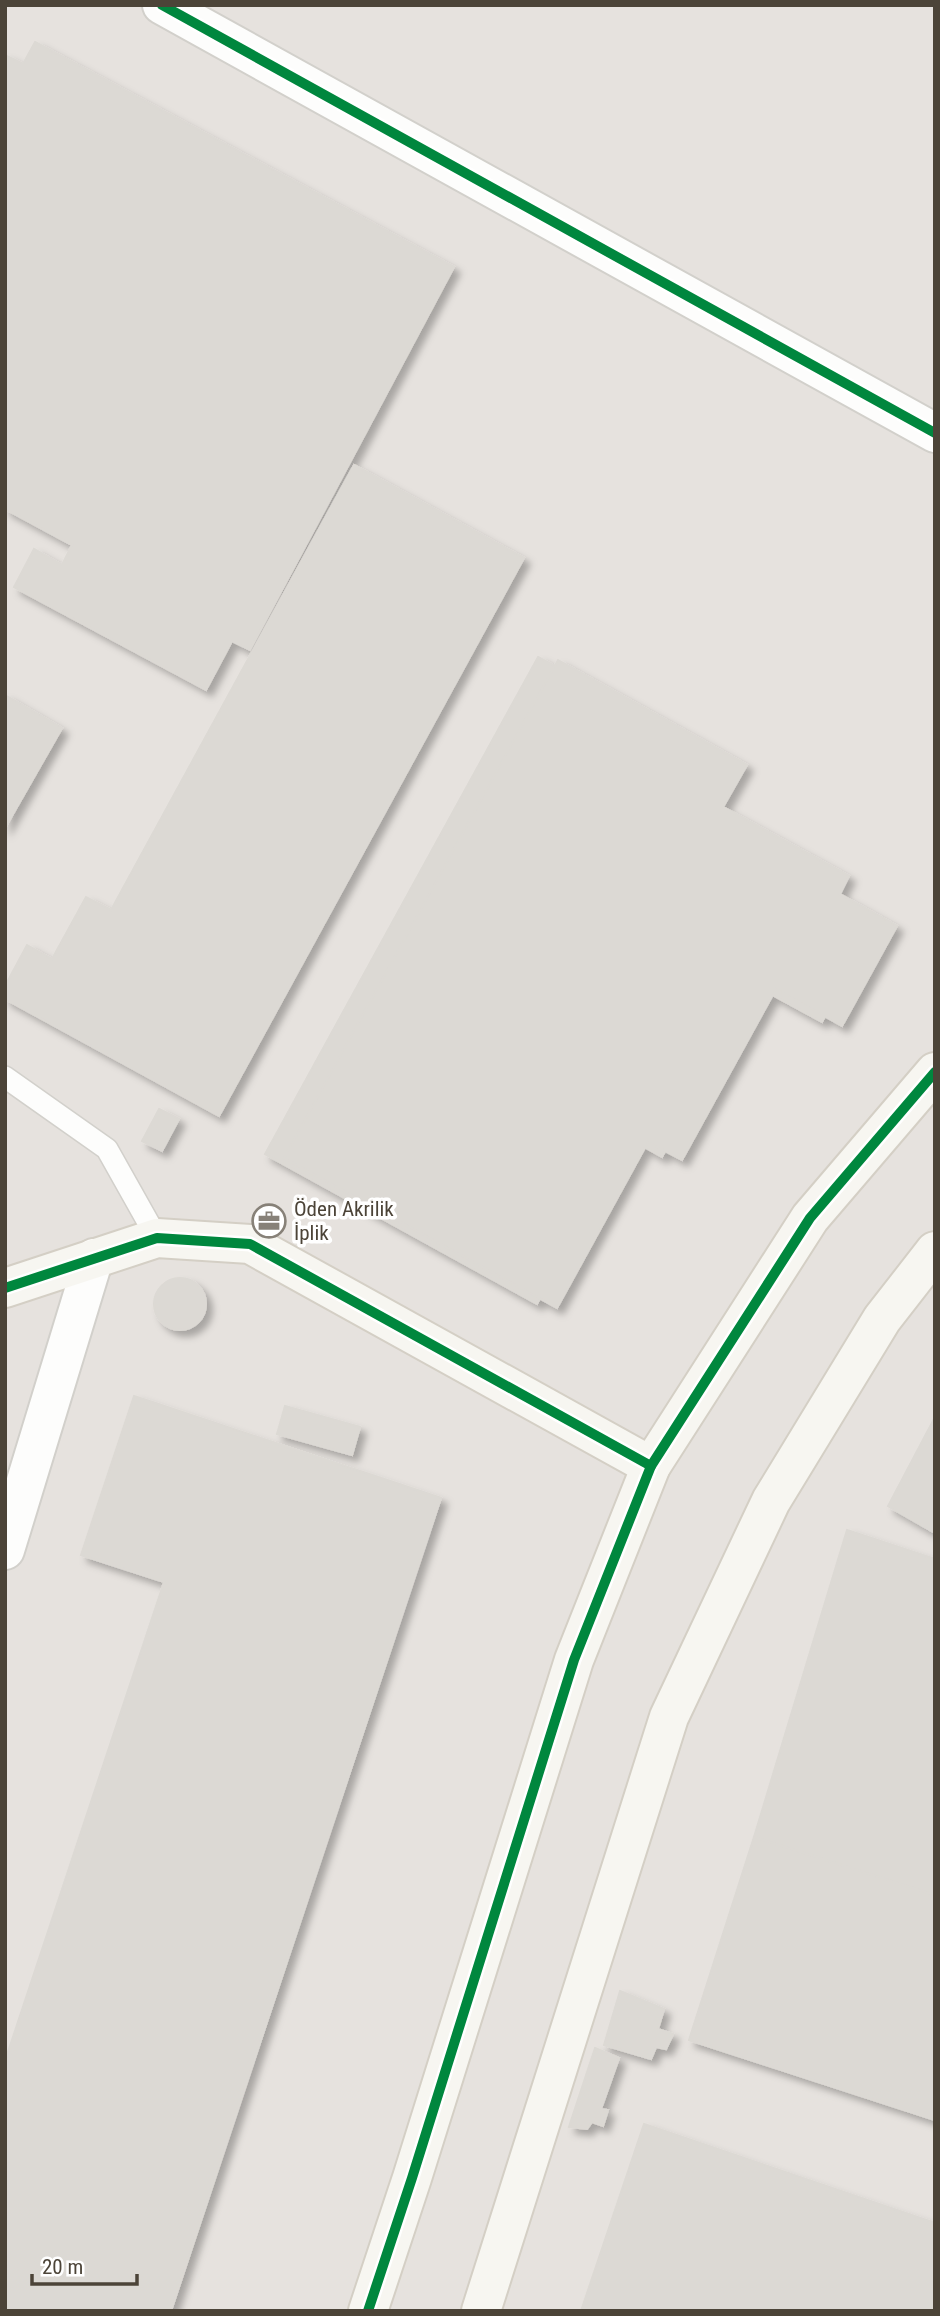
<svg xmlns="http://www.w3.org/2000/svg" width="940" height="2316" viewBox="0 0 940 2316" font-family="'Roboto Condensed',sans-serif">
<style>
.industrial{fill:#e6e2de}
.building{fill:#dcd9d4;stroke:#dcd9d4;stroke-width:2;filter:url(#shadow)}
.lines{fill:none;stroke-linecap:round;stroke-linejoin:round}
.lane-casing{stroke:#d2d0cb;stroke-width:24}
.street-casing{stroke:#d2d0cb;stroke-width:42}
.secondary-casing{stroke:#d4cfc5;stroke-width:42}
.lane{stroke:#fdfdfc;stroke-width:21}
.street{stroke:#fdfdfc;stroke-width:38}
.secondary{stroke:#f7f6f1;stroke-width:38}
.cycleway-casing{stroke:#fff;stroke-width:15}
.cycleway{stroke:#00873e;stroke-width:10}
.labels{text-anchor:middle;stroke-width:7;stroke-linejoin:round;paint-order:stroke}
.poi-label{font-size:21px;fill:#4c4438;stroke:#fff;text-anchor:start}
</style>
<defs>
<filter id="shadow"><feDropShadow dx="6" dy="6" stdDeviation="3.5" flood-color="#0004"/></filter>
</defs>
<rect width="100%" height="100%" fill="#f4f2ee"/>
<rect class="industrial" x="5" y="5" width="930" height="2306"/>
<g class="building">
<polygon points="35,42 454,267 250,650 232,641 206,690 14,587 34,549 62,565 72,545 5,509 5,55 23,64"/>
<polygon points="354,465 524,558 219,1116 5,999 5,986 27,945 52,959 86,897 111,910"/>
<polygon points="538,657 727,761 703,803 829,873 820,890 877,922 822,1022 756,986 662,1157 628,1138 537,1304 265,1154"/>
<polygon points="558,660 747,765 723,807 849,876 840,894 897,926 842,1026 776,989 682,1160 648,1142 557,1308 284,1158"/>
<polygon points="5,695 62,728 5,828"/>
<polygon points="159,1109 179,1119 162,1151 142,1141"/>
<circle cx="180" cy="1304" r="26"/>
<polygon points="134,1396 441,1498 171,2311 5,2311 5,2061 164,1582 81,1555"/>
<polygon points="285,1406 360,1427 352,1455 277,1434"/>
<polygon points="935,1417 935,1533 888,1506"/>
<polygon points="847,1530 935,1559 935,1895 754,1837"/>
<polygon points="754,1837 935,1895 935,2120 689,2040"/>
<polygon points="620,1991 664,2009 658,2029 673,2034 666,2049 656,2047 651,2059 604,2045"/>
<polygon points="595,2048 619,2058 601,2109 608,2110 603,2126 592,2122 587,2129 569,2127"/>
<polygon points="644,2124 935,2223 935,2311 581,2311"/>
</g>
<g class="lines">
<defs>
<polyline id="lane" points="5,1077 107,1149 157,1238"/>
<g id="street">
<polyline points="162,5 935,433"/>
<polyline points="5,1550 94,1258"/>
</g>
<g id="secondary">
<polyline points="5,1288 157,1238 250,1244 651,1466"/>
<polyline points="368,2311 412,2178 574,1660 651,1466 810,1218 935,1072"/>
<polyline points="481,2311 669,1717 771,1501 882,1319 935,1251"/>
</g>
</defs>
<use href="#lane" class="lane-casing"/>
<use href="#street" class="street-casing"/>
<use href="#secondary" class="secondary-casing"/>
<use href="#lane" class="lane"/>
<use href="#street" class="street"/>
<use href="#secondary" class="secondary"/>
<defs>
<g id="cycleway">
<polyline points="162,5 935,433"/>
<polyline points="5,1288 157,1238 250,1244 651,1466"/>
<polyline points="368,2311 412,2178 574,1660 651,1466 810,1218 935,1072"/>
</g>
</defs>
<use href="#cycleway" class="cycleway-casing"/>
<use href="#cycleway" class="cycleway"/>
</g>
<defs>
<symbol id="office-ring" viewBox="-11 -11 22 22"><circle r="9.5" fill="#fff" stroke="#878178" stroke-width="1.5"/><path d="M-6-3h4V-5.5h4V-3h4V5H-6ZM-1-4.5V-3h2v-1.5ZM-6 0V1H6V0Z" fill="#878178"/></symbol>
</defs>
<g fill-rule="evenodd">
<use href="#office-ring" x="250" y="1202" width="38" height="38"/>
</g>
<g class="labels">
<g class="poi-label">
<text x="294" y="1216">Öden Akrilik<tspan x="294" dy="24">İplik</tspan></text>
</g>
</g>
<rect width="940" height="2316" fill="none" stroke="#4c4438" stroke-width="14"/>
<path d="M32 2274v10h105v-10" fill="none" stroke="#4c4438" stroke-width="3.5"/>
<text x="42" y="2274" font-size="21" fill="#4c4438" stroke="#ffffff" stroke-width="5" paint-order="stroke">20 m</text>
</svg>
